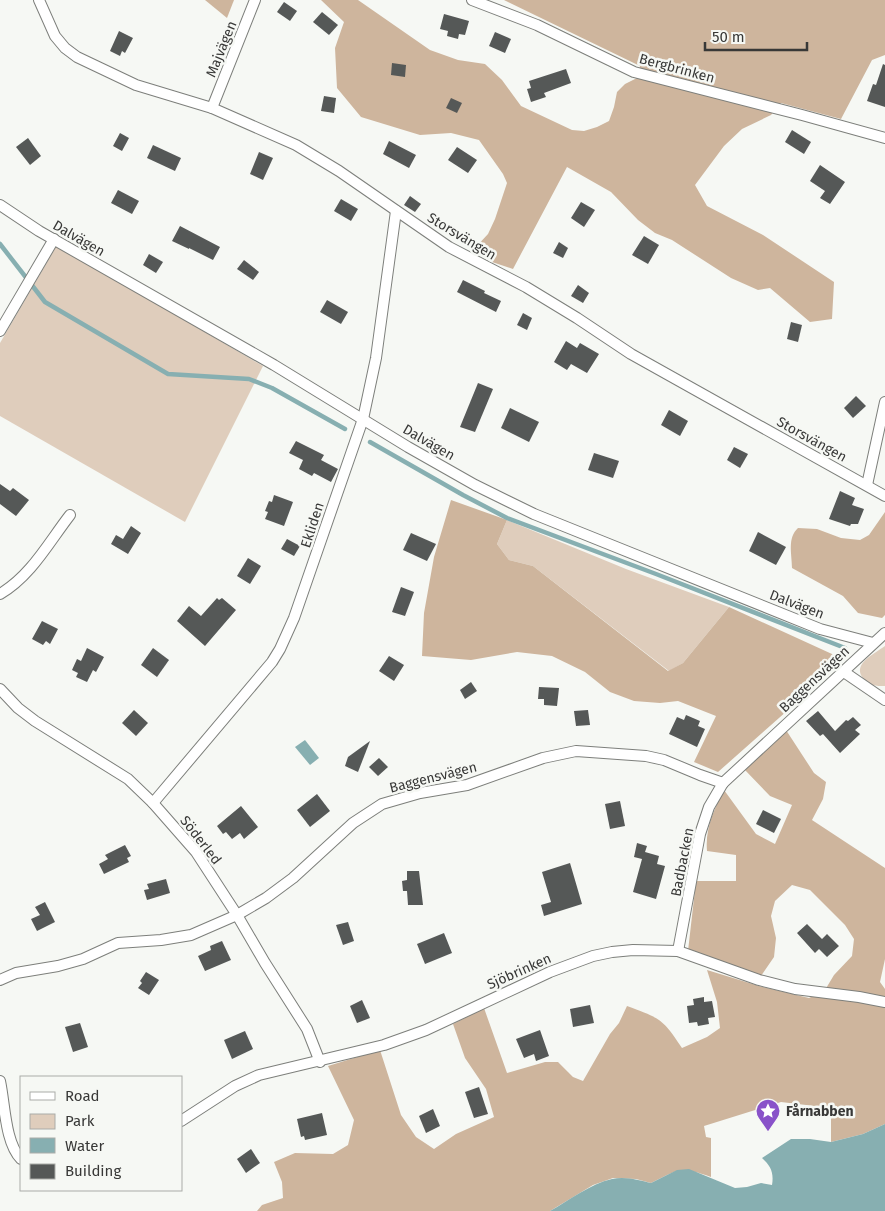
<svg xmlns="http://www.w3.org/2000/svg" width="885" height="1211" viewBox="0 0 885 1211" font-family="'Fira Sans',sans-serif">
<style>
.green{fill:#dfcdbc}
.forest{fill:#ceb59d}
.water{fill:#87afb1}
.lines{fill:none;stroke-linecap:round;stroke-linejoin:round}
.stream{stroke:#87afb1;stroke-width:4.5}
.building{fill:#555857}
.minor-casing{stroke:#7d7f7b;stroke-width:12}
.minor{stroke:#fff;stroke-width:10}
.labels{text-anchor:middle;stroke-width:5;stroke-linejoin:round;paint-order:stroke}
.street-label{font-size:14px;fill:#383837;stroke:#f6f8f4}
.poi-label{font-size:14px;font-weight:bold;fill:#383837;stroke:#f6f8f4;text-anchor:start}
</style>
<rect width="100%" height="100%" fill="#f6f8f4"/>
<g class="green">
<polygon points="57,245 263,366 185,522 0,416 0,343"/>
<polygon points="507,520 626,569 729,607 683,663 669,671 533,566 509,560 497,544"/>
<path d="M885 646V686C876 686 869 686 863 678 852 664 874 654 885 646Z"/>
</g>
<g class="forest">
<polygon points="205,0 234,0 227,18"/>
<polygon points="321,0 358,0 430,50 458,60 485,64 502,80 521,106 572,130 584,131 597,127 609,121 614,107 617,92 625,84 637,78 640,66 504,0 885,0 885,55 872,60 841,119 781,103 771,115 742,129 724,146 695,185 707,206 763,235 834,282 832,319 810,322 770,288 758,290 731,278 672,240 655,233 638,220 611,192 567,167 513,269 492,262 475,248 488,234 495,219 507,183 503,174 479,140 451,133 420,135 361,117 337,88 335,48 344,22"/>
<polygon points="451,500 507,520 497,544 509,560 533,566 668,671 683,663 729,607 832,654 839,665 718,772 694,762 716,716 678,701 660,703 634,701 610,692 585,672 552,656 517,652 471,660 422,656 424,613 434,557"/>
<path d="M885 512V615L882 618 858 613 843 596 792 568C792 554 787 538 798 528L817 529 841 538 860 540 869 535Z"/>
<path d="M786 730 814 773 826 782 823 799 812 820 885 868V959L880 982 885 989V1124L863 1134 831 1142V1108L781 1102 704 1126 706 1137 711 1138V1177C679 1166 680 1169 651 1183L636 1179 613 1178 593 1185 550 1211H257L262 1205 283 1198 282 1182 274 1162 295 1153 333 1154 348 1145 354 1120 328 1066 380 1050 401 1115 416 1137 434 1149 456 1134 494 1117 486 1089 465 1058 453 1024 484 1008 507 1073 545 1062H558L573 1077 583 1081 610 1034 619 1023 627 1006C660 1018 663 1019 682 1048L707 1037 720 1028 717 1002 707 970 759 986 809 998 825 990 834 975 852 956 854 939 845 925 810 890 792 885 775 901 771 916 776 938 774 957 761 976 688 951 696 881H736V855L707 851C705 828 714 810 724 790L756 834 775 844 792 805 770 796 744 769Z"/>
</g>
<g class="water">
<polygon points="305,740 319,758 310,765 295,747"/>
<path d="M885 1124V1211H550C570 1200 590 1184 612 1179 625 1176 639 1180 651 1183L677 1170 689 1169 735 1188 747 1187 761 1183 772 1185C774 1173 771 1166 762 1158L791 1139H810L831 1142 863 1134Z"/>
</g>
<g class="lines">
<g class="stream">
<polyline points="0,244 45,302 168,374 249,379 272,388 345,429"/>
<polyline points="370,442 463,495 507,518 656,574 845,648"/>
</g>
</g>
<g class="building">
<polygon points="284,2 297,11 290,21 277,12"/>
<polygon points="322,12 338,25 329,35 313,22"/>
<polygon points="444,14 469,21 465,35 459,34 458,39 447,36 448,31 440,29"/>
<polygon points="119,31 133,38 125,53 122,51 120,56 110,51"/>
<polygon points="495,32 511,39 505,53 489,46"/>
<polygon points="392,63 406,65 405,77 391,75"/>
<polygon points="883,64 885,65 885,107 867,101 873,84 876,85"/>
<polygon points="566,69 571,83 544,93 546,97 531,102 527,89 531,88 529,81"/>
<polygon points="324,96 336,98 334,113 321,111"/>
<polygon points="451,98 462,103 457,113 446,108"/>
<polygon points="792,130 811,142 804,154 785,142"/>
<polygon points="120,133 129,138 122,151 113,146"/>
<polygon points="28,138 41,156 30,165 16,147"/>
<polygon points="389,141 416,155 409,168 383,154"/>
<polygon points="153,145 181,158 175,171 147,158"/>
<polygon points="457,147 477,160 468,173 448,160"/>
<polygon points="259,152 273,158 263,180 250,174"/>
<polygon points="820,165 845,182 830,204 820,198 825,191 810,181"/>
<polygon points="118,190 139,201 132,214 111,203"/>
<polygon points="410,196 421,204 415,212 404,205"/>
<polygon points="341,199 358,209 351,221 334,211"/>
<polygon points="581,202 595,210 584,227 571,218"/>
<polygon points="180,226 220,247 213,260 189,248 189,249 172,241"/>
<polygon points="644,236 659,245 648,264 632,255"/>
<polygon points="559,242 568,248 563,258 553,253"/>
<polygon points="149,254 163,262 156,273 143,265"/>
<polygon points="244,260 259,272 253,280 237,269"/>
<polygon points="463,280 485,291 484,293 501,301 496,312 457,292"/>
<polygon points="578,285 589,293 583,303 571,296"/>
<polygon points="327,300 348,312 341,324 320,312"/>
<polygon points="523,313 532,318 527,330 517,325"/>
<polygon points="791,322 802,325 798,342 787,339"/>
<polygon points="566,341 577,348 580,343 599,354 587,373 571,364 567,370 554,362"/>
<polygon points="478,383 493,389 475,432 460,427"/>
<polygon points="856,396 866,406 853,418 844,408"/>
<polygon points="510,408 539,422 529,442 501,428"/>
<polygon points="669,410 688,421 680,436 661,425"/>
<polygon points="296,441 324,455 321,460 338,469 331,482 314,473 312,476 299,469 303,460 289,453"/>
<polygon points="734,447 748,454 740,468 727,460"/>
<polygon points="594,453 619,461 613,478 588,470"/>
<polygon points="0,484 10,491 13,488 29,500 16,516 0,504"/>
<polygon points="840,491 855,498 852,505 864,509 858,524 851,524 850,526 829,519"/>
<polygon points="274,495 293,502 284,526 265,519 268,512 265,511 269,501 272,502"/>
<polygon points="131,526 141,533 128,554 111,544 116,535 123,539"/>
<polygon points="758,532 786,547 776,565 749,551"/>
<polygon points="411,533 436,544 427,561 403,550"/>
<polygon points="287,539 300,546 294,556 281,549"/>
<polygon points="248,558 261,566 250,584 237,576"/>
<polygon points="401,587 414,592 405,616 392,612"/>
<polygon points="217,598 219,600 222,598 236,610 205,646 177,621 189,606 201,616"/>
<polygon points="42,621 58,629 50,644 46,641 43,645 32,639"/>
<polygon points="87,648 104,657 96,672 93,670 87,682 76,677 78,673 72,670 77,659 81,661"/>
<polygon points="153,648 169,660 157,677 141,665"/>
<polygon points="389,656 404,665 394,681 379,671"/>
<polygon points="471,682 477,691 465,699 460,690"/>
<polygon points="539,687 559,688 557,706 544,705 544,699 538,699"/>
<polygon points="134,710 148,723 136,736 122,723"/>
<polygon points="588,710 590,725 576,726 574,711"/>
<polygon points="818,711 835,731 846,720 848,721 853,717 861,725 855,730 860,734 840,753 823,734 820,736 806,721"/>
<polygon points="686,715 700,721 698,726 705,729 697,747 669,734 677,717 684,720"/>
<polygon points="370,741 358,772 345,766 348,757"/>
<polygon points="379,758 388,767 378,776 369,767"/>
<polygon points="317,794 330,811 310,827 297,810"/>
<polygon points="620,801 625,826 610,829 605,804"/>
<polygon points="241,806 258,827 244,839 240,833 232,839 226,832 223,834 217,826"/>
<polygon points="763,810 781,819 774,833 756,824"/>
<polygon points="637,843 647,846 645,852 659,856 657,864 665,866 656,899 633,892 642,859 634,857"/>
<polygon points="125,845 131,856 127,858 129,862 104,874 99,864 108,859 105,855"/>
<polygon points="570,863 582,904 544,916 541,905 551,902 542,872"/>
<polygon points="407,871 419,871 423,905 408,905 407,891 403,891 402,881 407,880"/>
<polygon points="166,879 170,893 147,900 144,890 149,889 147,884"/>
<polygon points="45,902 55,922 37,931 31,919 40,915 35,907"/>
<polygon points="348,922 354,941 343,945 336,925"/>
<polygon points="807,924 822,939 827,934 839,946 827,957 819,949 815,953 797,933"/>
<polygon points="444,933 452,953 425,964 417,944"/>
<polygon points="222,941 231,960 205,971 198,956 211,950 210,946"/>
<polygon points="146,972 159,980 149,995 138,988 142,983 140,981"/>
<polygon points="704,997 704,1002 712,1001 715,1017 708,1018 709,1024 698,1026 697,1022 689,1023 687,1006 694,1005 693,999"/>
<polygon points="362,1000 370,1018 357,1023 350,1006"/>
<polygon points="590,1005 594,1023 573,1027 570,1009"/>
<polygon points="80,1023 88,1047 73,1052 65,1027"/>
<polygon points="540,1030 549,1056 536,1061 534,1054 524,1058 516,1039"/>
<polygon points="245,1031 253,1049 232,1059 224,1040"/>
<polygon points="479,1087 488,1114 474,1118 465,1092"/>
<polygon points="433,1109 440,1126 426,1133 419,1116"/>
<polygon points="322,1113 327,1135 305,1140 304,1136 301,1137 297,1119"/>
<polygon points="251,1149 260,1163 246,1173 237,1159"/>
</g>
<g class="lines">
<defs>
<g id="minor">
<polyline points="39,0 55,36 65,48 77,57 136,85 212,108 296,145 339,171 449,247 526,287 577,318 631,354 885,496"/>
<polyline points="472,0 537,25 634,72 802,115 885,138"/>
<polyline points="212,108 255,0"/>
<polyline points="0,205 39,231 274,365 408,447 475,485 534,514 820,629 873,643"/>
<polyline points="0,331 54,239"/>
<polyline points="867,485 885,402"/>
<path d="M0 594C31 576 49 542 70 515"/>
<polyline points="844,672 885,700"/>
<polyline points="0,689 18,708 35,721 128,779 153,803 196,852 237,915 265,963 307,1029 320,1062"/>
<polyline points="153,803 272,662 280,649 294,618 363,419 376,358 396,211"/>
<polyline points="678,951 700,834 709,807 723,783"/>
<polyline points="0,980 16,973 58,966 83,959 118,943 161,940 191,935 237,915 266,898 293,878 353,823 382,804 420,793 467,785 543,758 576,751 646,756 664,760 700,775 723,783 885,633"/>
<path d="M0 1081C5 1104 5 1143 21 1159"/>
<polyline points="181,1121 235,1086 259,1075 384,1045 426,1030 550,972 593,956 612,952 633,950 678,951 759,980 795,989 859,997 885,1002"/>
</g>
</defs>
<use href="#minor" class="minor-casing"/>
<use href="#minor" class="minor"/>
</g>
<defs>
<symbol id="sight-pin" viewBox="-11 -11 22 30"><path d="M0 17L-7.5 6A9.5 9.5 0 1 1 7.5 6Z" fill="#8952c9" stroke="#f6f8f4"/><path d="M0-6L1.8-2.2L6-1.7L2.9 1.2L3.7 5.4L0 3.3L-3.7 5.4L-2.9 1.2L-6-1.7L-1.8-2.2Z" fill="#fff"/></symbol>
</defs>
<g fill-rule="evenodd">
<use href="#sight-pin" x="754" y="1097" width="28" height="38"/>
</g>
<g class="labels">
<g class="street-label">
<text transform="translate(221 49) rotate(-68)" y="5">Majvägen</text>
<text transform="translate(677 68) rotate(15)" y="5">Bergbrinken</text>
<text transform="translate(462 236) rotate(31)" y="5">Storsvängen</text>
<text transform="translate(79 238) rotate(30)" y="5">Dalvägen</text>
<text transform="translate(812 439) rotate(29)" y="5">Storsvängen</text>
<text transform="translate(429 442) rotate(30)" y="5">Dalvägen</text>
<text transform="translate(312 525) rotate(-72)" y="5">Ekliden</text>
<text transform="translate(797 604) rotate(21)" y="5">Dalvägen</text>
<text transform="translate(814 679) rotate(-43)" y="5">Baggensvägen</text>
<text transform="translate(433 777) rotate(-14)" y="5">Baggensvägen</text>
<text transform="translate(201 840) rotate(52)" y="5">Söderled</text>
<text transform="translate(682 862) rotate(-79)" y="5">Badbacken</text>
<text transform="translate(519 971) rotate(-24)" y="5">Sjöbrinken</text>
</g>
<g class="poi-label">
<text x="786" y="1116">Fårnabben</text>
</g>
</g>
<rect x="20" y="1076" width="162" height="115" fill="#f6f8f4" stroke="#aaaba8"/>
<rect x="30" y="1092" width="25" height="8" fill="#ffffff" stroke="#aaaba8"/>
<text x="65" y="1101" font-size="15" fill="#383837">Road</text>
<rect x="30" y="1114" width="25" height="15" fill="#dfcdbc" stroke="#aaaba8"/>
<text x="65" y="1126" font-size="15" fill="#383837">Park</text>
<rect x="30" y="1138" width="25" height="15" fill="#87afb1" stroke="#aaaba8"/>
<text x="65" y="1151" font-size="15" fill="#383837">Water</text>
<rect x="30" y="1164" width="25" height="15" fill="#555857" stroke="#aaaba8"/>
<text x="65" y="1176" font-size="15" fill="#383837">Building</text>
<path d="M705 42v8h102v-8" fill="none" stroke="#383837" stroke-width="2.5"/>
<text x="712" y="42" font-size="15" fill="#383837" stroke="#f6f8f4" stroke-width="4" paint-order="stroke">50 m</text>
</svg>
